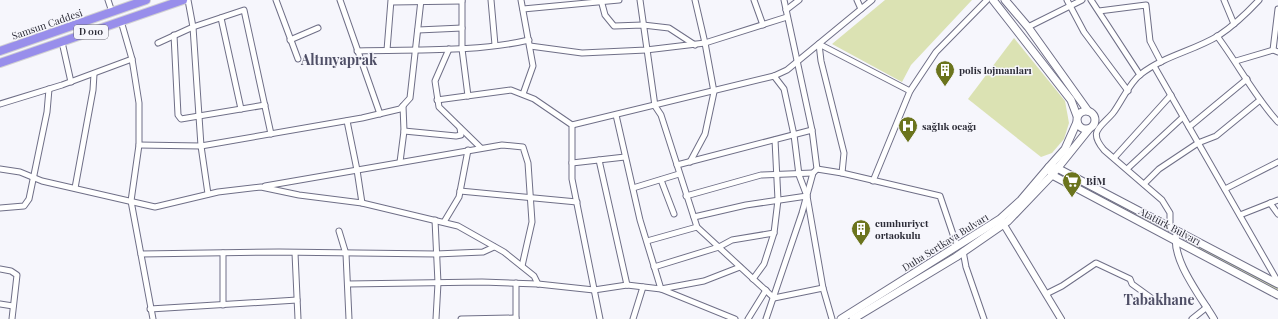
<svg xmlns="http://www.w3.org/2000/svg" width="1278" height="319" viewBox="0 0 1278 319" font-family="'Playfair Display',serif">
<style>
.green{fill:#dbe2b3}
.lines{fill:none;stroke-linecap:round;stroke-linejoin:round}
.minor-casing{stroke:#6f6f87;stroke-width:7}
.tertiary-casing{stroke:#6f6f87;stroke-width:8}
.secondary-casing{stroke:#6f6f87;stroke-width:9}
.trunk-casing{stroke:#d1d1d3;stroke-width:10}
.minor{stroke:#fff;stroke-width:5}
.tertiary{stroke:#fff;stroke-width:6}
.secondary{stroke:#fff;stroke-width:7}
.trunk{stroke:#988eeb;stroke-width:8}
.labels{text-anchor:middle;stroke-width:3;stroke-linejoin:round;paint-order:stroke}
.shield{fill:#f6f6fc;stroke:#696972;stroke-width:1}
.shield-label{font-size:9px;font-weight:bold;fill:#2c2c37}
.street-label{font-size:10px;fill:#2c2c37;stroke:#f6f6fc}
.poi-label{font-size:10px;font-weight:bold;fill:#2c2c37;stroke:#f6f6fc;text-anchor:start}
.district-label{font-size:14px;font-weight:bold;fill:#4f4f66;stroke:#f6f6fc}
</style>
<rect width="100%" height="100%" fill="#f6f6fc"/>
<g class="green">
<polygon points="885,0 972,0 911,65 902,82 832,44"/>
<polygon points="1014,38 1065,101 1069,123 1064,139 1052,153 1041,157 968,99"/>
<polygon points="1061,174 1163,228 1162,230 1060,176"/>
<polygon points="1191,242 1278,287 1278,291 1189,244"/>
<polygon points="953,252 954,254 850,319 847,319"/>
</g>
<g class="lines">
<defs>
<g id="minor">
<polyline points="108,0 112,12"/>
<polyline points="188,0 193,27 201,146 208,194"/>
<polyline points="276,0 298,59"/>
<polyline points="340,0 380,114"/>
<polyline points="462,0 462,49 468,96"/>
<polyline points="491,0 495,45"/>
<polyline points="521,0 533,66 523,94"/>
<polyline points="601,0 605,15 614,26 643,25 669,28 695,45"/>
<polyline points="640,0 655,106 661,115 697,227 774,298 823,288"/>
<polyline points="754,0 763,25"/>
<polyline points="784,0 812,130 817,169"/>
<polyline points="857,0 861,9"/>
<polyline points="1067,0 1084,32 1128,91"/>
<polyline points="1091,0 1140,75"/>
<polyline points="1224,0 1234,24"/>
<polyline points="392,2 462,1"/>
<polyline points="523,9 619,0"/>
<polyline points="786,10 799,0"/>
<polyline points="1099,11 1146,5 1150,41 1161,62"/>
<polyline points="221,18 241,109"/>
<polyline points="121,21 132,59 139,103 139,145 131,201 153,319"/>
<polyline points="1028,27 1082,0"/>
<polyline points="418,30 462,28"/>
<polyline points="174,35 178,115 181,119 265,105"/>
<path d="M1217 36C1238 64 1255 97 1278 122"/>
<polyline points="290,40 318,28"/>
<polyline points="62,42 71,82"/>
<polyline points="158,43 193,27 244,10 271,134"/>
<polyline points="819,44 821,61 844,153 842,173"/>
<polyline points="819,44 910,91"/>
<polyline points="530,46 582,53 646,50 705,43 787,17"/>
<polyline points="449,49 435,81 439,107 481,148"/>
<polyline points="387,50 391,0"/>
<polyline points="1273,50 1278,9"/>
<path d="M357 51C414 49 473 53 529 40"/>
<polyline points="1236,61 1273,50 1278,52"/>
<polyline points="1154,66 1278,282"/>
<polyline points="774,76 784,89 794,135 799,175 807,196 823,288 832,319"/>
<polyline points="437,100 511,90 534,99 572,125 572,179 600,319"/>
<polyline points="0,104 62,85 132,59"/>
<polyline points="616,115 640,220 661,289 735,319"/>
<polyline points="347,121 357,170 362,203"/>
<polyline points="572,125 774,76 787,70 872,0"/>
<polyline points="1189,127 1247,79"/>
<polyline points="404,131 456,136 461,135 460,128"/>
<polyline points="139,145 201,146 362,118 400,109 410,98 421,0"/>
<polyline points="1114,158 1171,95"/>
<polyline points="599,160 627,285"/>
<polyline points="400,162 404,131 403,106"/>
<polyline points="690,162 705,134 714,92 705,43 695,0"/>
<polyline points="572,163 625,157"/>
<polyline points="677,165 812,130"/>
<polyline points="0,169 20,172 42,181 155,207 218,192 261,187 299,195 362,203 458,226 504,252 534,276 538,284"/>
<polyline points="1127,169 1183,117"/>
<polyline points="661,180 674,214"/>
<polyline points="873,181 910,91 936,52 987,0"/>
<polyline points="1144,184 1159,169 1198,143 1216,136 1260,100"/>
<polyline points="265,186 502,145 523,147 528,163 532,222 522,266"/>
<polyline points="75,188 93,90 94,74"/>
<polyline points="633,188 679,174"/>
<polyline points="1225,189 1278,162"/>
<polyline points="460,191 577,202"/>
<polyline points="686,196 761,175 813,173"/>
<polyline points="1270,203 1278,214"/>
<polyline points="0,208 24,206 29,199 47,112 49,89"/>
<polyline points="1240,215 1278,200"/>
<polyline points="694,217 746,205 807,196"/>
<polyline points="435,220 438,283 436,319"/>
<polyline points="444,222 459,197 468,150"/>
<path d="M1170 228V213L1162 200 1104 150C1088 131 1100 128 1113 113 1122 101 1129 83 1141 74 1164 56 1193 51 1218 36 1233 26 1246 14 1259 0"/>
<polyline points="339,231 346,254 349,319"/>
<polyline points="647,241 697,227"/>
<polyline points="963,251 966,267 984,319"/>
<polyline points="295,253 298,319"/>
<polyline points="141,254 279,252 436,254 483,252 494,247"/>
<polyline points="654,267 719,247 732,240 774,233"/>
<polyline points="0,269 11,271 17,275 12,319"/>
<polyline points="753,279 764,264 774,233 778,200 775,140"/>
<polyline points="348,284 482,282 538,284 594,290 627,285 661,289 704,281 740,267"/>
<polyline points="1046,294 1062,286 1096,263 1130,279 1132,284 1150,297"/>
<polyline points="0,304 13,306"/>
<polyline points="223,305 223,253"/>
<polyline points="150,309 297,300"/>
<polyline points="461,319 516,318"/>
<polyline points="516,319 516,283"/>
<polyline points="633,319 643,287"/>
<polyline points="748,319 766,290"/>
<polyline points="766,319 802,213 813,173 817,169 842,173 940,196 957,246"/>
<polyline points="1192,319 1207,307"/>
</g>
<g id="tertiary">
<polyline points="1004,225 1061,319"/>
<path d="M1177 232C1169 257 1201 297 1214 319"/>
</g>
<g id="secondary">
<polyline points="993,0 1071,100 1077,116"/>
<polyline points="1005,0 1028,27 1088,111"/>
<circle cx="1086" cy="120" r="9"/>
<polyline points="1077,122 1065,149 1049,167 1052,175 1278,295"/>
<polyline points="841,319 1000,219 1021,200 1049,167 1057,168 1278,284"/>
<polyline points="853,319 956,257 1008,221 1052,175 1089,129"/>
</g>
<g id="trunk">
<polyline points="0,51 146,0"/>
<polyline points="0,63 183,0"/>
</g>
</defs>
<use href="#minor" class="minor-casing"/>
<use href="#tertiary" class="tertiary-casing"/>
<use href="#secondary" class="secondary-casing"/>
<use href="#trunk" class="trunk-casing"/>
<use href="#minor" class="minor"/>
<use href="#tertiary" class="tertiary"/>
<use href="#secondary" class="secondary"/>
<use href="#trunk" class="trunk"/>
</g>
<defs>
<symbol id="building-pin" viewBox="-11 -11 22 30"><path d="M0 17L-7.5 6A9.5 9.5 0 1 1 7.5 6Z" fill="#6b741d" stroke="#f6f6fc"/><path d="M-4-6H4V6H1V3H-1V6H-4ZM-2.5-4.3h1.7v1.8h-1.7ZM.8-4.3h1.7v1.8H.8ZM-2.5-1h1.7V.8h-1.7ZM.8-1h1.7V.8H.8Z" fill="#fff"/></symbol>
<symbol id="hospital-pin" viewBox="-11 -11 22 30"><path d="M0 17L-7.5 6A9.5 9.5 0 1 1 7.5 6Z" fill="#6b741d" stroke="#f6f6fc"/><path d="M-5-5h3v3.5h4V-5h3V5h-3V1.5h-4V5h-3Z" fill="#fff"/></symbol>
<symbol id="supermarket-pin" viewBox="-11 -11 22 30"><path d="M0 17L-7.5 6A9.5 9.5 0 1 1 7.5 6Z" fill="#6b741d" stroke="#f6f6fc"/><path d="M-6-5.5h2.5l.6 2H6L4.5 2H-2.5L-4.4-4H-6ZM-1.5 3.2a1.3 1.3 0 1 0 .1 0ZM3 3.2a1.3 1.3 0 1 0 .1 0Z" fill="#fff"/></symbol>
</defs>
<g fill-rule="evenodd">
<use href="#building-pin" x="934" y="59" width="22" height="30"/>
<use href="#hospital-pin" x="897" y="115" width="22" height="30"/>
<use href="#supermarket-pin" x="1061" y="170" width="22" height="30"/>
<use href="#building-pin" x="850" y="218" width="22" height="30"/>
</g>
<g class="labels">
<rect class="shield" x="74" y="25" width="34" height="14" rx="3"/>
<g class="shield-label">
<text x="91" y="35">D 010</text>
</g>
<g class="street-label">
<text transform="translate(47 24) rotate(-19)" y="4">Samsun Caddesi</text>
<text transform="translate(1170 226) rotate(28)" y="4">Atatürk Bulvarı</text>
<text transform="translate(945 242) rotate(-32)" y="4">Duha Sertkaya Bulvarı</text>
</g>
<g class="poi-label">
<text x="959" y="74">polis lojmanları</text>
<text x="922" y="130">sağlık ocağı</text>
<text x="1086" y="185">BİM</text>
<text x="875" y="227">cumhuriyet<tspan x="875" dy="12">ortaokulu</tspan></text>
</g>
<g class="district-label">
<text x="339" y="65">Altınyaprak</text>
<text x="1159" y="305">Tabakhane</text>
</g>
</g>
</svg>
